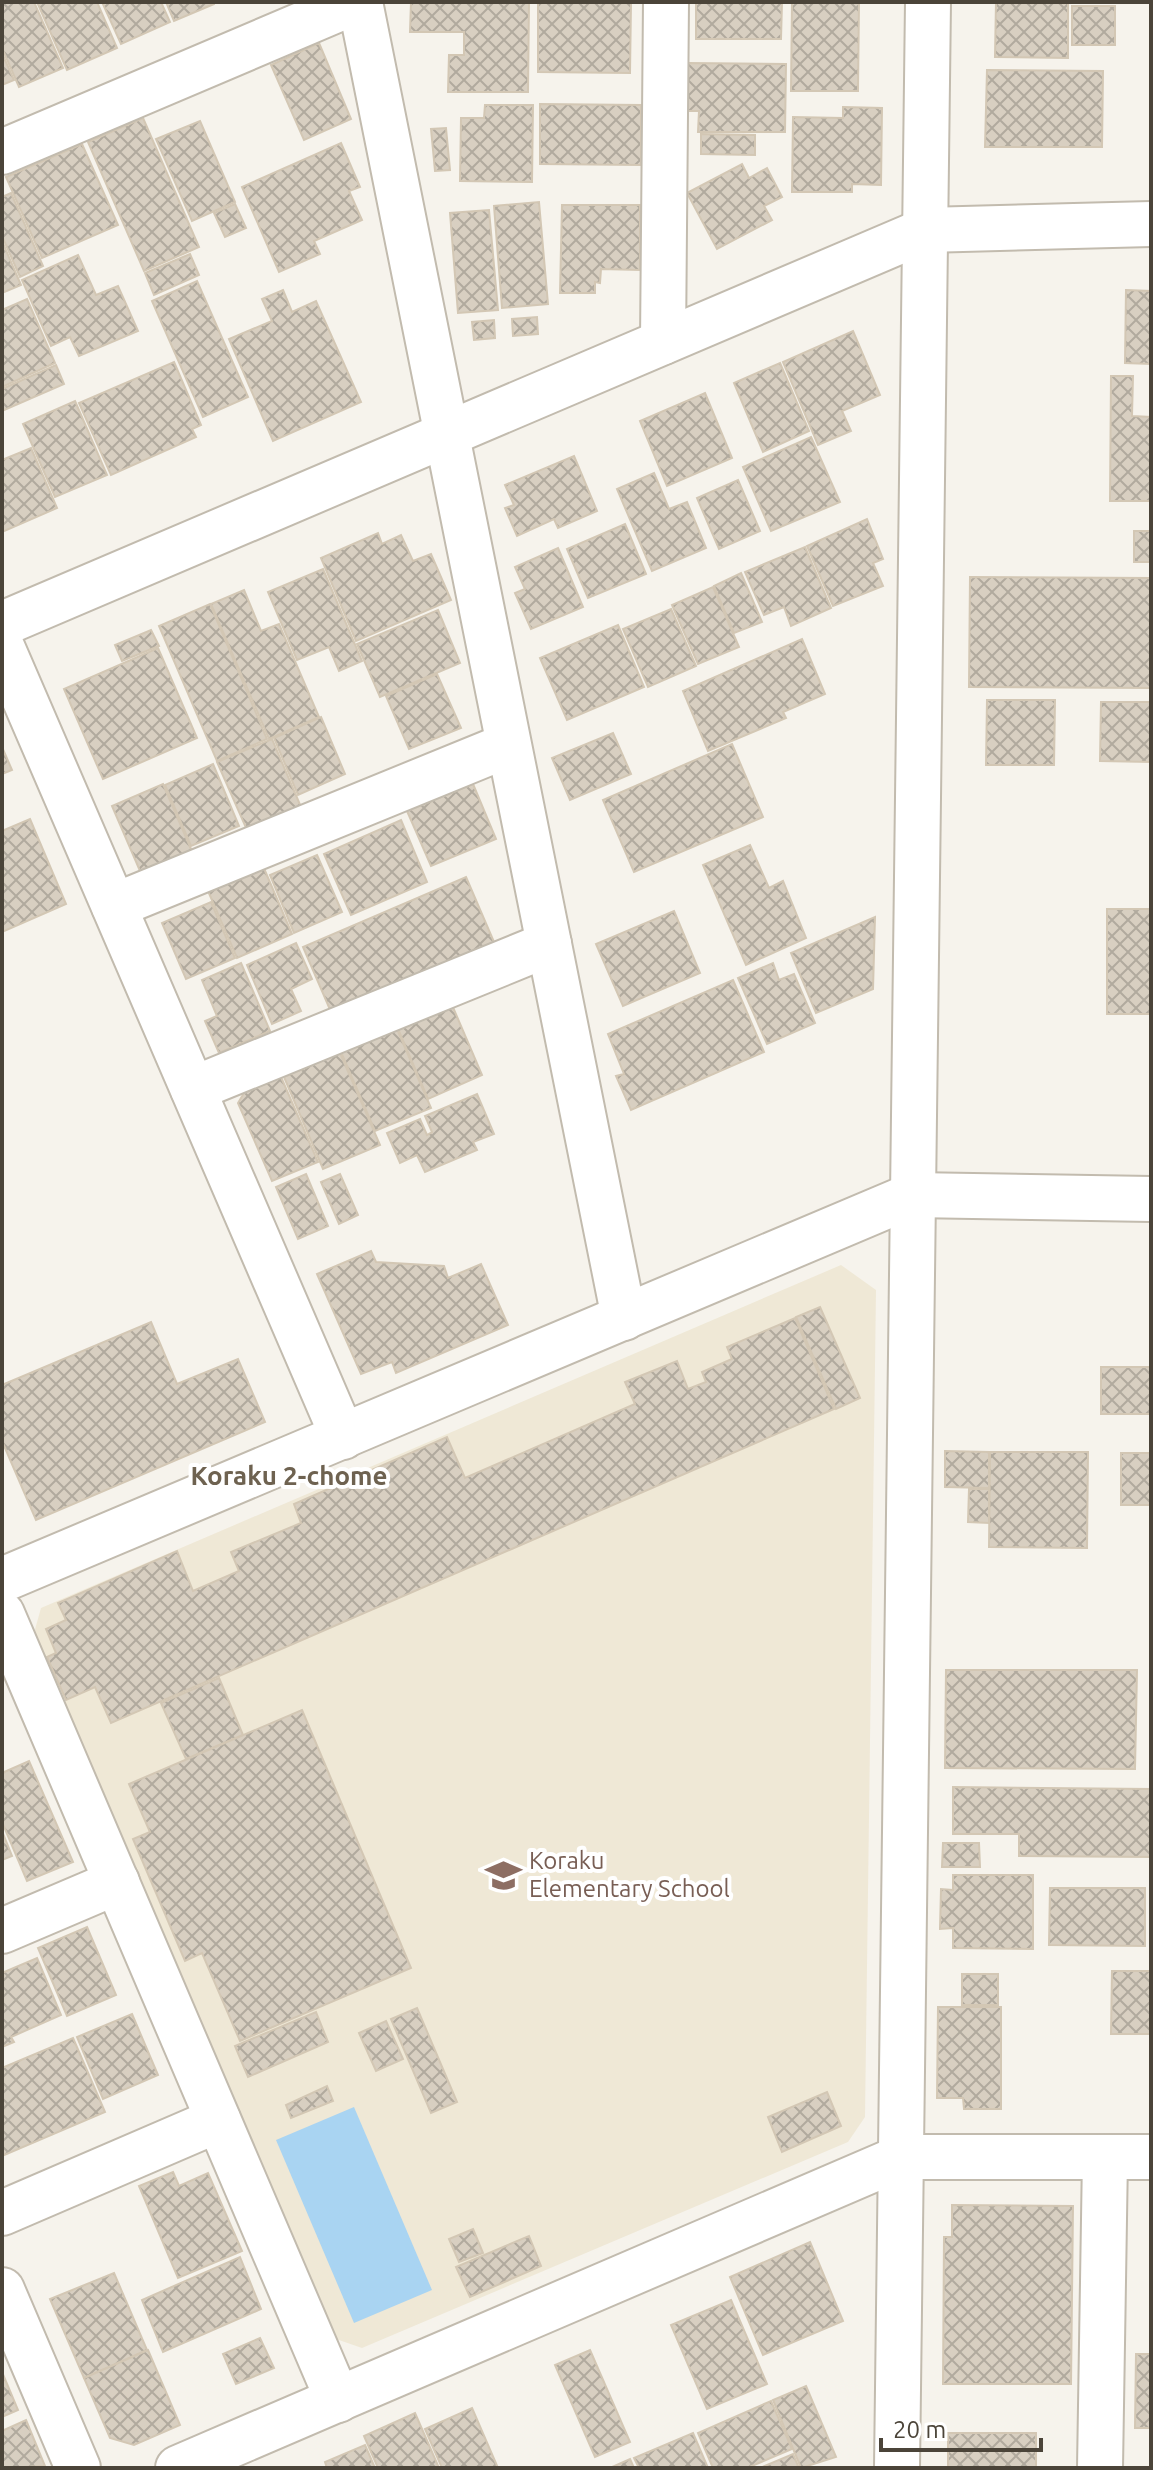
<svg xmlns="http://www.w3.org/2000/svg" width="1153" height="2470" viewBox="0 0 1153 2470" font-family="Ubuntu,sans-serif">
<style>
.education{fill:#efe8d6}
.water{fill:#a9d4f2}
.building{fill:url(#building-cross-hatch);stroke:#d3c7b4;stroke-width:2}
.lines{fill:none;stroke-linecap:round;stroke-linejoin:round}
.minor-casing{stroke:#c2bbae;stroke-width:48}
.tertiary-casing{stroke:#c2bbae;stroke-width:48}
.minor{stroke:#fff;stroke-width:44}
.tertiary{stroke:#fff;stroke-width:44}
.labels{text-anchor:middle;stroke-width:8;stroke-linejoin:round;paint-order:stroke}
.education-label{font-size:24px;fill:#785e54;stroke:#fff;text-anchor:start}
.neighbourhood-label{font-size:26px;font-weight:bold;fill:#6e6250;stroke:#fff}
</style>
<defs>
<pattern id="building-cross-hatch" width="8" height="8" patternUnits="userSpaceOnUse" patternTransform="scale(2)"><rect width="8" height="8" fill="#d8cfc1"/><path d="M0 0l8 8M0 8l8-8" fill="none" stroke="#b1aa9e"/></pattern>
</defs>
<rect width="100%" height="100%" fill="#f6f3ec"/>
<polygon class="education" points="841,1265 876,1290 865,2117 848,2142 362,2348 336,2339 34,1633 41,1608"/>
<polygon class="water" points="354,2107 432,2290 354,2323 276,2140"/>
<g class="building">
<polygon points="2,2 34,2 63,68 19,87 2,48"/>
<polygon points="37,2 97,2 117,48 67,70"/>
<polygon points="102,2 161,2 170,22 121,44"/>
<polygon points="166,2 214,2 214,4 174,21"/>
<polygon points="411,2 529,2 528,92 448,92 449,55 464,55 464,32 410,32"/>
<polygon points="538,2 631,3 630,73 538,72"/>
<polygon points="696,2 782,2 781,39 696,39"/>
<polygon points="792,2 859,2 858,91 791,91"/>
<polygon points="996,2 1068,2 1068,58 995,57"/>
<rect x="1072" y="6" width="43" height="39"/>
<polygon points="319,43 351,119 304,140 271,65"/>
<polygon points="2,53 14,80 2,85"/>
<polygon points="688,63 786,64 785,132 698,132 699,111 687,111"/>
<polygon points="987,70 1103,71 1102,147 985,147"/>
<polygon points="540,104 641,105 641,165 540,164"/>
<polygon points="485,105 533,105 532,182 460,181 461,118 484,118"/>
<polygon points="843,107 882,108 881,185 852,184 852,192 792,192 793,117 843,118"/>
<polygon points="143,118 199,247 144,271 88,142"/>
<polygon points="200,121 235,202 192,221 156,139"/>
<polygon points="446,128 450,170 435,171 431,129"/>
<polygon points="701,134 755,135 755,155 701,154"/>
<polygon points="341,143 360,187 349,191 362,220 314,241 320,254 279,272 242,187"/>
<polygon points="82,144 118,225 42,258 6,177"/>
<polygon points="742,164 749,178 767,168 782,197 764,206 772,220 717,249 687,193"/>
<polygon points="11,193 43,266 20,277 2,236 2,197"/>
<polygon points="539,202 548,304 502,308 494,206"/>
<polygon points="235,204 246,228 225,237 214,213"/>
<polygon points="562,205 640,205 640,270 601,269 600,283 595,282 595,293 560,293"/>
<polygon points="489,210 498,310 458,313 450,213"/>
<polygon points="2,241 21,285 2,293"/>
<polygon points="190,254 199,275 154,295 145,273"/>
<polygon points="78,255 96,295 118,286 138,331 79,356 70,337 51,346 22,280"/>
<polygon points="197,281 248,397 203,417 152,301"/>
<polygon points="283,290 292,312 316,301 361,402 273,441 229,339 272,321 262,299"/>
<polygon points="1126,290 1151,291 1151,364 1125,363"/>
<polygon points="27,299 55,363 2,387 2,310"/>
<polygon points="537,317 538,334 513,336 512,319"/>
<polygon points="494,320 495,338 474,340 472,322"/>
<polygon points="853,331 880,395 842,411 851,431 818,445 783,362"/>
<polygon points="174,362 201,425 192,429 196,437 111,475 79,403"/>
<polygon points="780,363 809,431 763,452 734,383"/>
<polygon points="56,365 64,384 2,411 2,389"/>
<polygon points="1111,376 1133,376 1132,416 1151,417 1151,501 1110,501"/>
<polygon points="705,393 732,458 667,486 640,421"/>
<polygon points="75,401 107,475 55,497 23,424"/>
<polygon points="811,437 840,502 771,531 743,467"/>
<polygon points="31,448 57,508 2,532 2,460"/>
<polygon points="574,456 597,511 558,528 554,519 517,536 505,508 514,505 505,485"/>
<polygon points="654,473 669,509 687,502 706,548 652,571 617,489"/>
<polygon points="738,480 760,531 719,549 697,498"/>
<polygon points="867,519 883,559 873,563 883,586 833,606 807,546"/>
<polygon points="625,524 646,574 588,598 567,549"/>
<rect x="1134" y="531" width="17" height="31"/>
<polygon points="378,533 382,544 401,535 413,561 431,554 451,600 356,641 321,558"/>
<polygon points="805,547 831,608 791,626 784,607 764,615 745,572"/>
<polygon points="558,548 583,607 531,629 515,593 525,589 515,567"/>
<polygon points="323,569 362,661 339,671 329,647 297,660 268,592"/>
<polygon points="741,573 762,622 734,633 714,586"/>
<polygon points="970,577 1151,578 1151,688 969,687"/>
<polygon points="713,587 739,647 698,664 672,605"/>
<polygon points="244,590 261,631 279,624 319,717 269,739 211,604"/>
<polygon points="210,604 267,739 217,761 159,626"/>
<polygon points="671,609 696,666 648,687 623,629"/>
<polygon points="438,610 460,663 380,697 357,644"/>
<polygon points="618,625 644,687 567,720 540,658"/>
<polygon points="151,630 159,646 122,661 115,645"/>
<polygon points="802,639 825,694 783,712 786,718 708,751 683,691"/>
<polygon points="158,648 197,738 103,779 64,689"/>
<polygon points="437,674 461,728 409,749 386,696"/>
<polygon points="987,700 1055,700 1054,765 986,765"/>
<polygon points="1101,702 1151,702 1151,762 1100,761"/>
<polygon points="321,717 345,774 298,795 274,738"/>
<polygon points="613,733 631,774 570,800 552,758"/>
<polygon points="272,739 301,807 247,830 217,762"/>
<polygon points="732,744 763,817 634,872 603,800"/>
<polygon points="2,747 12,770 2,774"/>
<polygon points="213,764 239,826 191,846 165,785"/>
<polygon points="163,784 194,856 143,878 112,806"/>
<polygon points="473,784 496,839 431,866 407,811"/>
<polygon points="30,819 66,904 2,932 2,831"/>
<polygon points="401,820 427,882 351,915 324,854"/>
<polygon points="750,845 769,888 783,881 806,938 746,965 703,865"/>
<polygon points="317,855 342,912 294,933 270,875"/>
<polygon points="263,866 292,934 237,958 208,891"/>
<polygon points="466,877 494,942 331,1012 303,947"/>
<polygon points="211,902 235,958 186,979 162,923"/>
<rect x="1107" y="909" width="44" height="105"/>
<polygon points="674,911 700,973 623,1006 596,944"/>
<polygon points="875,917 873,989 816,1013 791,953"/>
<polygon points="296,943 312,979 291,989 301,1011 272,1024 247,965"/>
<polygon points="241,963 270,1031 219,1053 205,1021 217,1016 202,980"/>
<polygon points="773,963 779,980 794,974 815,1023 767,1044 738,978"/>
<polygon points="733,980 764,1052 631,1110 616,1076 624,1074 608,1034"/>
<polygon points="452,1005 482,1075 428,1099 398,1029"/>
<polygon points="397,1029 431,1108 375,1131 341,1052"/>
<polygon points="340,1053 380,1145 323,1169 284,1077"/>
<polygon points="281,1077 318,1162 272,1181 238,1103 244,1093"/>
<polygon points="477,1094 494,1134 473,1142 477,1150 425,1172 417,1155 400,1163 387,1133 420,1119 427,1135 432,1132 425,1116"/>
<polygon points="306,1174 328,1226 298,1239 276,1187"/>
<polygon points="340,1174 358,1215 339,1224 321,1182"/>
<polygon points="371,1251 376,1262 444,1266 448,1278 481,1264 508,1325 396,1373 392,1362 361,1374 317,1274"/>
<polygon points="820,1307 860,1398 836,1409 796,1317"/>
<polygon points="795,1318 834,1409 111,1723 95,1687 66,1700 47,1657 56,1653 46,1629 66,1620 58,1603 177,1551 193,1591 239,1571 231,1552 301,1523 294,1504 447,1437 465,1478 635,1404 625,1382 677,1361 688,1389 706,1382 702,1372 732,1359 727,1347"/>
<polygon points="151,1322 177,1384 238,1359 265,1422 36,1520 2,1441 2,1385"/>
<rect x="1101" y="1367" width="50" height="47"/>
<polygon points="945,1451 989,1452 989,1488 945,1487"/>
<polygon points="990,1452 1088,1452 1087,1548 989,1547"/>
<rect x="1121" y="1453" width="30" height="52"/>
<polygon points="969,1489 989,1489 989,1523 968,1522"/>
<polygon points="946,1670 1137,1670 1135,1769 945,1768"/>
<polygon points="219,1678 243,1735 186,1759 161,1703"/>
<polygon points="302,1710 411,1968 240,2041 202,1953 185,1961 133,1839 150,1832 129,1784"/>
<polygon points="29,1761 73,1862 27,1881 2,1822 2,1773"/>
<polygon points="953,1787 1151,1789 1151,1857 1019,1856 1019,1834 953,1834"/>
<polygon points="2,1831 12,1856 2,1860"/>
<polygon points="943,1843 979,1843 980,1867 942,1867"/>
<polygon points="953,1875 1033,1875 1033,1949 953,1948 953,1928 940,1929 941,1889 953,1890"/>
<polygon points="1050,1888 1145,1888 1145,1946 1049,1945"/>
<polygon points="87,1927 116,1995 67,2016 38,1948"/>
<polygon points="37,1958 61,2015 11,2037 14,2042 2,2047 2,1973"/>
<polygon points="1112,1971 1151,1971 1151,2034 1111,2034"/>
<rect x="962" y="1974" width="36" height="31"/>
<polygon points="938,2007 1001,2007 1001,2109 964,2109 963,2098 937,2098"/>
<polygon points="417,2008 457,2102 431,2113 391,2019"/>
<polygon points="316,2012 328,2042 248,2077 235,2046"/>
<polygon points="132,2014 158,2075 103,2099 77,2037"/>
<polygon points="386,2021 403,2059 376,2071 359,2033"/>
<polygon points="73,2038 105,2112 2,2156 2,2068"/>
<polygon points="327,2086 333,2101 291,2118 286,2105"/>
<polygon points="827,2092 841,2126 782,2152 768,2117"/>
<polygon points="173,2172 179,2186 208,2173 242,2251 178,2278 139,2186"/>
<polygon points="952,2205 1073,2206 1071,2384 943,2384 944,2237 952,2237"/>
<polygon points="473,2229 483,2253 459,2262 449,2239"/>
<polygon points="529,2236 541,2266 470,2297 456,2267"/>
<polygon points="810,2242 843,2321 763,2355 730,2277"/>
<polygon points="240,2257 261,2309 163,2352 142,2300"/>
<polygon points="114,2273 147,2350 84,2378 50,2299"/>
<polygon points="731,2300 767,2384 707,2409 671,2325"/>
<polygon points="260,2338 274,2368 236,2384 223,2354"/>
<polygon points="148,2350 180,2425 134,2445 110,2438 84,2378"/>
<polygon points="590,2350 630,2442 595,2457 555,2365"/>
<polygon points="1136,2354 1151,2354 1151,2428 1135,2428"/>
<polygon points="2,2372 18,2410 2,2417"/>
<polygon points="806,2386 836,2457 801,2468 773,2400"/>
<polygon points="771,2401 792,2449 747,2468 713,2468 698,2433"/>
<polygon points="472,2408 498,2468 442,2468 425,2429"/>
<polygon points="415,2413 439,2468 378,2468 364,2436"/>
<polygon points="26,2420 45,2466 2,2468 2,2431"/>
<polygon points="693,2433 708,2468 639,2468 634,2458"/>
<rect x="948" y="2433" width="88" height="35"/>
<polygon points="365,2445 375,2468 327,2468 325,2462"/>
<polygon points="793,2454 799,2468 760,2468"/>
<polygon points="630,2459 634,2468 610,2468"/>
</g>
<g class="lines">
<defs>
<g id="minor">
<polyline points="360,2 624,1318"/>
<polyline points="2,152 355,2"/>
<polyline points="663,342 666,2"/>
<polyline points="2,647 343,1437"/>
<polyline points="114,906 508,745"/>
<polyline points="193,1089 549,944"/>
<polyline points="2,1580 913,1195 1151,1199"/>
<polyline points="2,1614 338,2400"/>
<polyline points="2,1931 117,1882"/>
<polyline points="2,2213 218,2120"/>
<polyline points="2,2290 78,2468"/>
<polyline points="178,2468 902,2157 1151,2157"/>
<polyline points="897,2468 928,2"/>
<polyline points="1100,2468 1105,2157"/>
</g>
<polyline id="tertiary" points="2,624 926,230 1151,224"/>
</defs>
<use href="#minor" class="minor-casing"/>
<use href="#tertiary" class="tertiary-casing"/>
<use href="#minor" class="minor"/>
<use href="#tertiary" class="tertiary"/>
</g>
<defs>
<symbol id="school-bare" viewBox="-9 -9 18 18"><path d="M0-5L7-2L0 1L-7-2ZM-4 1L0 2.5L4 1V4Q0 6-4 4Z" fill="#8d6e63" stroke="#fff" stroke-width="2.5" paint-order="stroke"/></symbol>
</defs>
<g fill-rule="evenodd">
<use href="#school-bare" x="478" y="1850" width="51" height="51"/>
</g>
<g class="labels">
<g class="education-label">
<text x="529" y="1869">Koraku<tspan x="529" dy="28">Elementary School</tspan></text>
</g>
<g class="neighbourhood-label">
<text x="289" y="1485">Koraku 2-chome</text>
</g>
</g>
<rect width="1153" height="2470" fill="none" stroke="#4b4439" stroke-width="8"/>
<path d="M881 2438v12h160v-12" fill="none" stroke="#4b4439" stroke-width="4"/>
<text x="893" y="2438" font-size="24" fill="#4b4439" stroke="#ffffff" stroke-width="6" paint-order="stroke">20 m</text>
</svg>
